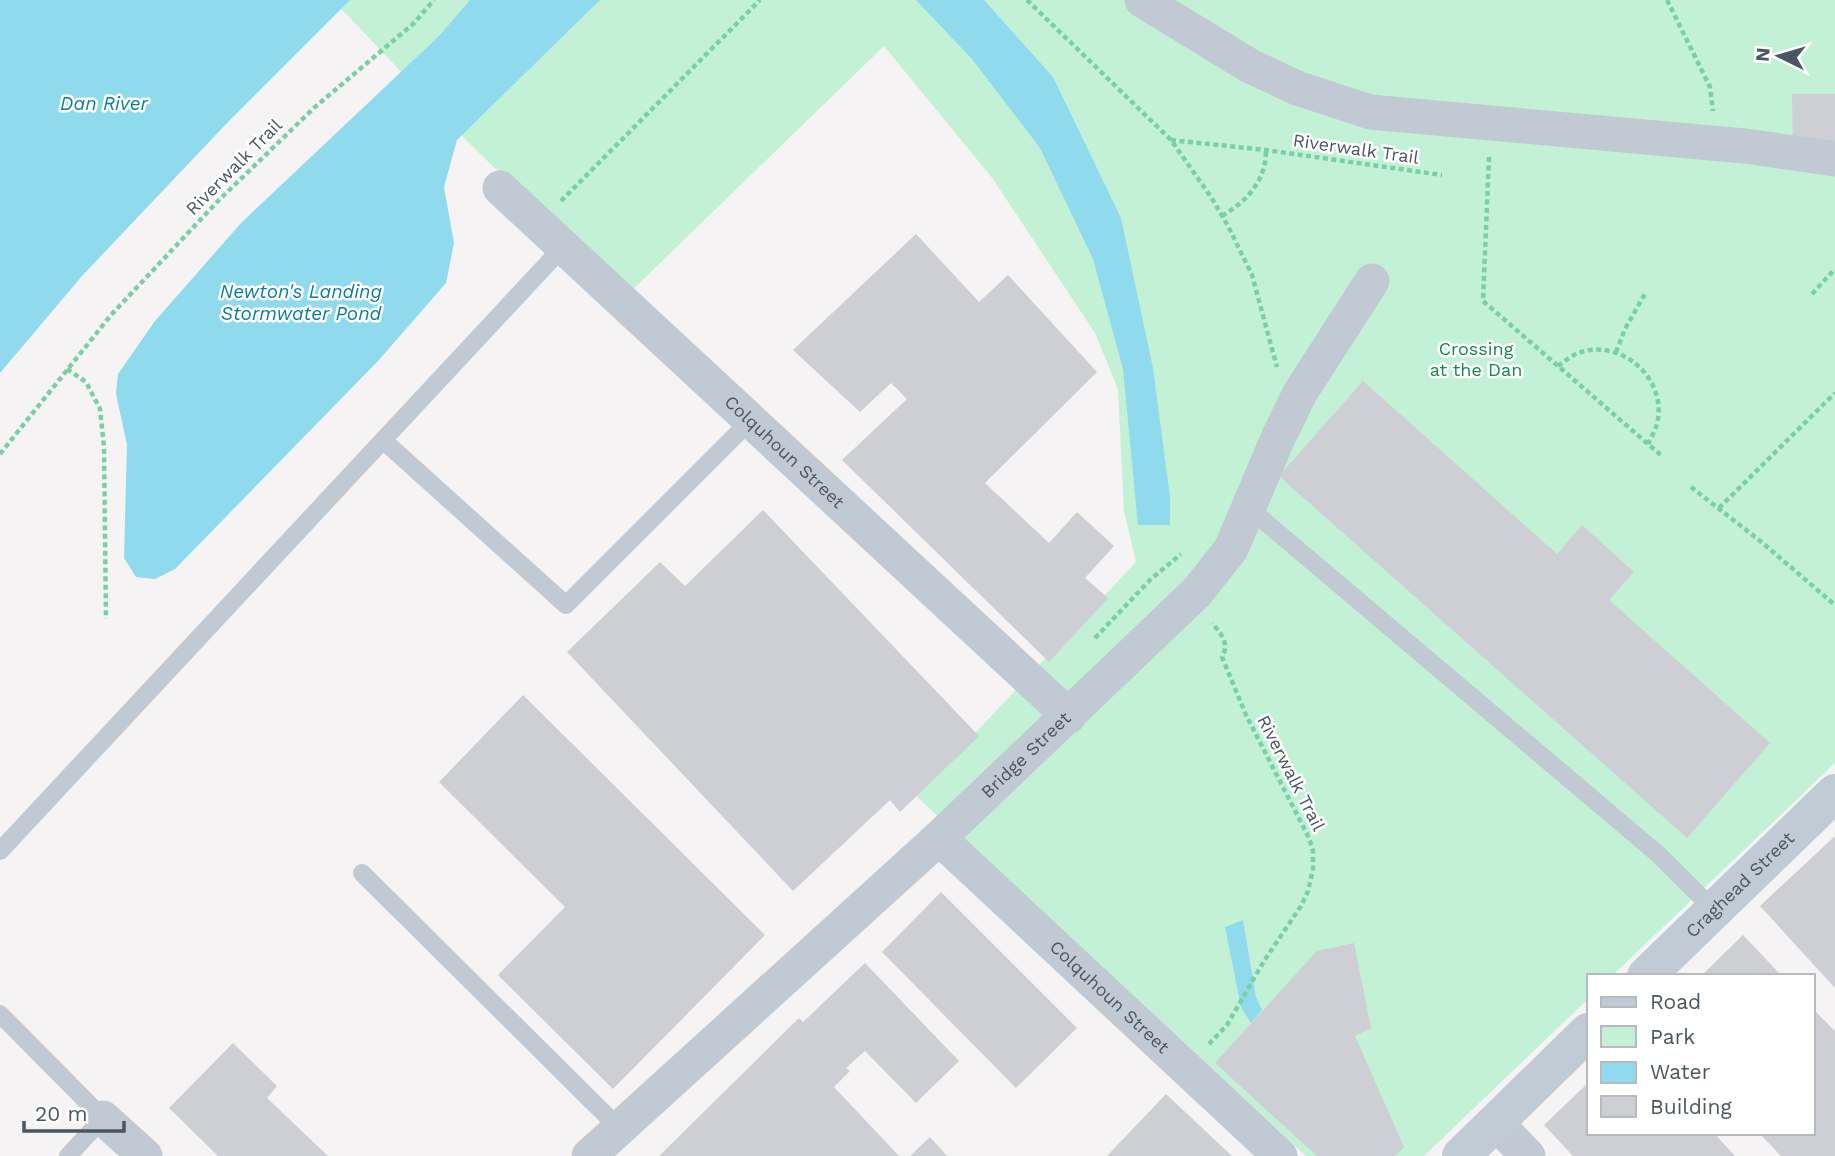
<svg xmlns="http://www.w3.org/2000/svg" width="1835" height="1156" viewBox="0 0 1835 1156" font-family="'Work Sans',sans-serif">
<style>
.green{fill:#c3f1d5}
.water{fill:#90daee}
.building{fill:#cdcfd5}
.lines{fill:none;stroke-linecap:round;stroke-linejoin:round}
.path{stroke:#7ad0a6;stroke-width:4.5;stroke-dasharray:5 3.5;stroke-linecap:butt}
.lane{stroke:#c1cad2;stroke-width:18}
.street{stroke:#c1cad2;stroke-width:35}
.secondary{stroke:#c1cbd6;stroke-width:38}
.labels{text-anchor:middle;stroke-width:5;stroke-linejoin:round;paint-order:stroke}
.street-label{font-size:18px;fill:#4a5661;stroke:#fff}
.park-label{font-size:18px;fill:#17864f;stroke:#fff}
.water-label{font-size:19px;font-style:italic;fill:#0c7c9b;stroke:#fff}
</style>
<rect width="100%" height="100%" fill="#f5f3f3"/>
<polygon class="green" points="333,0 1835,0 1835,763 1612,976 1588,976 1588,999 1424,1156 1306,1156 916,796 1136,562 1124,511 1118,389 1095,333 993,179 884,46 626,296 466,140"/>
<g class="water">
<polygon points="0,0 350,0 227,123 82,276 0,373"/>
<polygon points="470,0 600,0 457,140 444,187 454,243 446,283 378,361 175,569 155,579 136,577 124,558 127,445 116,394 118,374 155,321 242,222 439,36"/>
<polygon points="916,0 984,0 1053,77 1121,218 1153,368 1170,497 1170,525 1138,525 1123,369 1093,259 1040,148 972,59"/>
<polygon points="1243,920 1256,997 1262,1010 1251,1023 1241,1007 1225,927"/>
</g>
<g class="building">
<polygon points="1792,94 1835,94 1835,153 1793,153"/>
<polygon points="916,234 979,302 1008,275 1097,372 985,483 1049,543 1077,512 1114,546 1085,578 1108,598 1049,662 842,460 907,399 891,383 860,412 793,350"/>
<polygon points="1363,381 1557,554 1582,525 1634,572 1609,600 1770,743 1687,838 1279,476"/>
<polygon points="763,510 979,736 900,812 890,800 793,891 567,652 660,562 685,586"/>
<polygon points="523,695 765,935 613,1089 498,975 565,907 439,782"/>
<polygon points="1835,836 1835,988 1760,906"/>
<polygon points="941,892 1077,1028 1016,1088 882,952"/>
<polygon points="1743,935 1782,976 1701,976"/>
<polygon points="1354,943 1371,1028 1355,1036 1404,1147 1395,1156 1317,1156 1215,1063 1317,951"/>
<polygon points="865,963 959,1061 916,1103 865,1051 846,1068 850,1071 834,1087 899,1156 659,1156 799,1018 803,1022"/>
<polygon points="1812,1008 1835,1031 1835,1156 1781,1156 1759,1133 1812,1133"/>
<polygon points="233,1043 277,1086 267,1098 328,1156 218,1156 169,1108"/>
<polygon points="1588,1083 1588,1133 1714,1133 1735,1156 1573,1156 1544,1125"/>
<polygon points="1166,1094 1232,1156 1107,1156"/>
<polygon points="930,1137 947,1156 910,1156"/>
</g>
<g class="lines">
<g class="path">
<polyline points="1027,0 1171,140 1211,197 1228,226 1252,275 1277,367"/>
<polyline points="1667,0 1710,87 1713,111"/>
<polyline points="1171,140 1266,150 1442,175"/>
<polyline points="1489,157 1483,301 1663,457"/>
<polyline points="561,201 760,0"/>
<path d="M1222 216C1247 201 1266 181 1266 150"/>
<polyline points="1812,294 1835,269"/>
<polyline points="1616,352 1625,329 1646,292"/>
<path d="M1558 366C1565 361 1573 354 1581 352 1623 339 1668 380 1657 424 1655 431 1651 438 1648 444"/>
<polyline points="67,369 86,382 100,409 104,447 106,619"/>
<polyline points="0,454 111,315 218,201 315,107 413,24 434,0"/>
<polyline points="1691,487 1759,540 1835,605"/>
<polyline points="1719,508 1835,393"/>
<polyline points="1095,638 1150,580 1181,554"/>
<path d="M1209 1044 1227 1025 1264 961 1301 906 1308 891 1313 869V851L1309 838 1246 715 1222 657C1230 643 1221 634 1212 623"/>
</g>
<g class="lane">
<polyline points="384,441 566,605 750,421"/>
<polyline points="1250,509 1659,855 1714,910"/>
<polyline points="0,851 563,247"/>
<polyline points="362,873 619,1128"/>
<polyline points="0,1014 103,1118 68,1156"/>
</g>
<g class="street">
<polyline points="1142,0 1250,66 1297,88 1370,112 1745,146 1835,159"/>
<path id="s1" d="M500 188 1069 716"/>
<path id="s2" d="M939 838 1280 1156"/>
<polyline points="103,1118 145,1156"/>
<polyline points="1495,1122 1528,1156"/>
<path id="s3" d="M589 1156 939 838 1197 592 1231 549 1278 438 1300 393 1372 281"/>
</g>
<g class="secondary">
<path id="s4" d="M1646 976 1835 793"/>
<polyline points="1461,1156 1588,1032"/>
</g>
</g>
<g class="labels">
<g class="street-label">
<text transform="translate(1356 149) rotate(8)" y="6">Riverwalk Trail</text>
<text transform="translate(234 167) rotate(-45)" y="6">Riverwalk Trail</text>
<text dy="6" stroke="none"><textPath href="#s1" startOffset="388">Colquhoun Street</textPath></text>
<text dy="6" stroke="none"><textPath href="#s3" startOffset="593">Bridge Street</textPath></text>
<text transform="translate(1291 773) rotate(63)" y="6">Riverwalk Trail</text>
<text dy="6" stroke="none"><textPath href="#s4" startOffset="131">Craghead Street</textPath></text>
<text dy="6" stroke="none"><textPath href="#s2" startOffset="233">Colquhoun Street</textPath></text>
</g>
<g class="park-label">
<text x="1476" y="355">Crossing<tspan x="1476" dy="21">at the Dan</tspan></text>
</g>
<g class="water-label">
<text x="104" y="110">Dan River</text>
<text x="301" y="298">Newton's Landing<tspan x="301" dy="22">Stormwater Pond</tspan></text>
</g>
</g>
<rect x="1587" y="974" width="228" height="161" fill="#ffffff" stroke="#b7bbc0" stroke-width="2"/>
<rect x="1601" y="997" width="35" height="10" fill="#c1cbd6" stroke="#b7bbc0" stroke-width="2"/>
<text x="1650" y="1009" font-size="21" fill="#4a5661">Road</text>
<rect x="1601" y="1026" width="35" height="21" fill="#c3f1d5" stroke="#b7bbc0" stroke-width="2"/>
<text x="1650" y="1044" font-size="21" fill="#4a5661">Park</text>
<rect x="1601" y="1062" width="35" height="21" fill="#90daee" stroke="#b7bbc0" stroke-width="2"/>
<text x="1650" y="1079" font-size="21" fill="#4a5661">Water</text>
<rect x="1601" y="1096" width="35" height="21" fill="#cdcfd5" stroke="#b7bbc0" stroke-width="2"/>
<text x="1650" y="1114" font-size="21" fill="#4a5661">Building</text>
<g transform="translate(1779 56) rotate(275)" stroke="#ffffff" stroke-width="5" paint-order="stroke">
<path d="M0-5L12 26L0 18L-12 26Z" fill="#4a5661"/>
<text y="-10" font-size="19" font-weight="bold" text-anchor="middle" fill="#4a5661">N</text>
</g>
<path d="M24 1121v10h100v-10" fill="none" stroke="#4a5661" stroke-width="3.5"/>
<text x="35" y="1121" font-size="21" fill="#4a5661" stroke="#ffffff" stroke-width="5" paint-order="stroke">20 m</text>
</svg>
